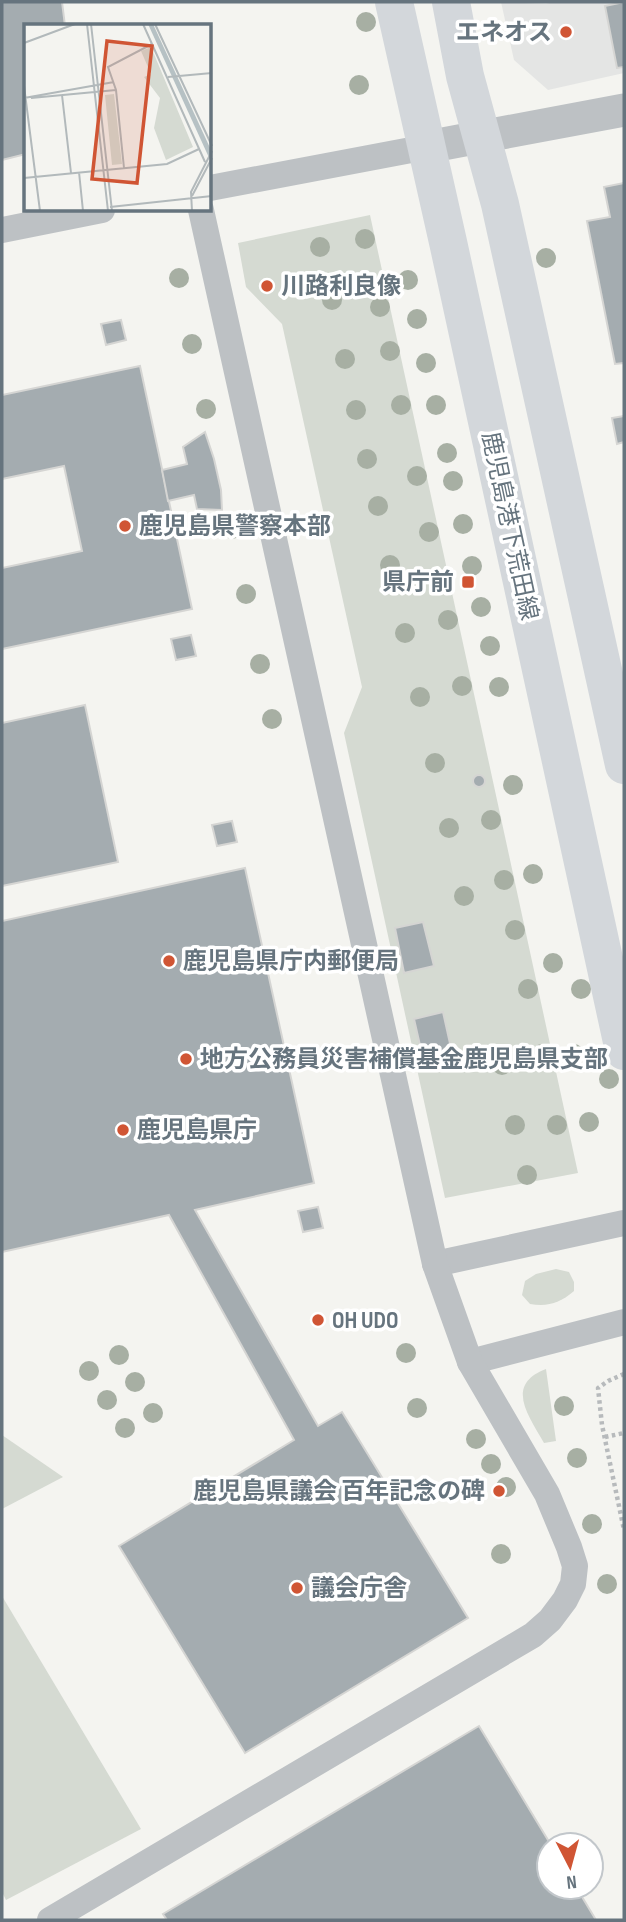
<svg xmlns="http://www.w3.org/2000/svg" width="626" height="1922" viewBox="0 0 626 1922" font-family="'Sofia Sans Condensed','Noto Sans JP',sans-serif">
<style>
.built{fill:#e4e5e4}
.green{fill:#d5dad2}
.building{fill:#a4acb0;stroke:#d5d5d3;stroke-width:2}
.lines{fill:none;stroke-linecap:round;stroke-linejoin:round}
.path{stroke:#b7babc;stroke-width:4.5;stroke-dasharray:3.5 3.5;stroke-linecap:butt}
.minor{stroke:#bdc1c4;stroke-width:26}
.tertiary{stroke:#bdc1c4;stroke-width:33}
.secondary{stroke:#d3d7db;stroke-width:38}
.tree{fill:#a7afa3}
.poi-dot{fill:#d05534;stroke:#fff;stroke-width:2.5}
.labels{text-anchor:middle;stroke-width:7;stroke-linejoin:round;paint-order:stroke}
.poi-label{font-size:24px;font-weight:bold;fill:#66747e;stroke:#fff;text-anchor:start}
.street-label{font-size:24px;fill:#66747e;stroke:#fff}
.inset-road{fill:none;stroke:#b2b9bb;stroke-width:2}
.view{fill:#d05534;fill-opacity:0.15;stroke:#d05534;stroke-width:3.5}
.inset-edge{fill:none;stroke:#66747e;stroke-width:3.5}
</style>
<rect width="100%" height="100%" fill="#f4f4f0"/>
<polygon class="built" points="501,2 546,4 554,2 624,2 624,73 548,90 514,60"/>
<g class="green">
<polygon points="370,215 578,1173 445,1198 344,733 362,687 282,324 246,287 238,243"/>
<path d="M556 1269 569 1272 574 1282V1291C560 1303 548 1307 530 1304L522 1295 525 1281 536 1274Z"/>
<path d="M546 1369 556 1441 544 1443C529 1416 504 1385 546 1369Z"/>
<polygon points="2,1435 63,1477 2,1509"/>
<polygon points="2,1596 141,1829 6,1900 2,1892"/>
</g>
<g class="building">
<polygon points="2,2 62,2 65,26 26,26 26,154 2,160"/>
<polygon points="624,2 624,67 617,68 605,6"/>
<polygon points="624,183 624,363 615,364 587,221 610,217 604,187"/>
<polygon points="121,320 126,340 106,345 101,324"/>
<polygon points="140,366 192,609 2,649 2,568 82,551 64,466 2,479 2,395"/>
<polygon points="624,416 624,442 617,444 612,418"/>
<polygon points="205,432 214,459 221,490 222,510 197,509 194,495 168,501 162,470 187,464 183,447"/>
<polygon points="191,635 196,656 176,660 171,639"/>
<polygon points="85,705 118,862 2,886 2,723"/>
<circle cx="479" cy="781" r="6"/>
<polygon points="232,821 237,842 217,846 212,825"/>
<polygon points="245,868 314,1183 195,1210 318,1426 342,1412 468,1618 245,1753 119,1546 294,1440 169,1215 2,1252 2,921"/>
<polygon points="423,922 434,966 404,973 395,928"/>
<polygon points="443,1012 453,1057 424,1063 414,1019"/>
<polygon points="318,1207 323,1228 303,1232 298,1211"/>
<polygon points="479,1726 551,1845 549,1845 549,1887 576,1887 596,1920 167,1920 163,1914"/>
</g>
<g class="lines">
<g class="path">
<polyline points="624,1374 608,1381 598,1388 602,1425 624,1530"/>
<polyline points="605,1437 624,1433"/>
</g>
<g class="minor">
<polyline points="210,188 427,147"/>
<polyline points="2,230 102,210"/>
<polyline points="435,1264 624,1223"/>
<polyline points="470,1362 624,1322"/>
<polyline points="50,1920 533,1635 550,1620 565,1600 573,1584 575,1566 569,1547 547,1494 470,1362 435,1264 201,210"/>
</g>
<polyline class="tertiary" points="427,147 624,110"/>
<g class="secondary">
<polyline points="394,2 448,242 624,1051"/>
<polyline points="451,2 465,76 500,204 624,765"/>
</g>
</g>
<g class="tree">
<circle cx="366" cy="22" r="10"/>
<circle cx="359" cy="85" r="10"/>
<circle cx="365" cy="239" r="10"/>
<circle cx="320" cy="247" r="10"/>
<circle cx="546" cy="258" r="10"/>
<circle cx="179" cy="278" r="10"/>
<circle cx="408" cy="280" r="10"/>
<circle cx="332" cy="300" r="10"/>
<circle cx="380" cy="307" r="10"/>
<circle cx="417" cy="319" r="10"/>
<circle cx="192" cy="344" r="10"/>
<circle cx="390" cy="351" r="10"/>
<circle cx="345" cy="359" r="10"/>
<circle cx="426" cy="363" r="10"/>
<circle cx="401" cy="405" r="10"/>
<circle cx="436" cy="405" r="10"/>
<circle cx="206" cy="409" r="10"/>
<circle cx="356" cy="410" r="10"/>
<circle cx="447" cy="453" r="10"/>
<circle cx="367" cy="459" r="10"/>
<circle cx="417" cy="476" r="10"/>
<circle cx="453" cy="481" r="10"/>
<circle cx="378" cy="506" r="10"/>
<circle cx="463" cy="524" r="10"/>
<circle cx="232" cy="529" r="10"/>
<circle cx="429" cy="532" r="10"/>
<circle cx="390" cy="565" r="10"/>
<circle cx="472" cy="566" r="10"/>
<circle cx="246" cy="594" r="10"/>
<circle cx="481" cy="607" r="10"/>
<circle cx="448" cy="620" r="10"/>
<circle cx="405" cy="633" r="10"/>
<circle cx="490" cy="646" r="10"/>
<circle cx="260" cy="664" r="10"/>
<circle cx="462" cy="686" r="10"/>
<circle cx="499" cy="687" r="10"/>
<circle cx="420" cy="697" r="10"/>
<circle cx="272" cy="719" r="10"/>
<circle cx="435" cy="763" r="10"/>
<circle cx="513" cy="785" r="10"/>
<circle cx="491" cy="820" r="10"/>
<circle cx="449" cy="828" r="10"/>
<circle cx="533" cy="874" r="10"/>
<circle cx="504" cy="880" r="10"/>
<circle cx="464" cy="896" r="10"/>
<circle cx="515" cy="930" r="10"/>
<circle cx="553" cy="963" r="10"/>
<circle cx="528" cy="989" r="10"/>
<circle cx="581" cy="989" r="10"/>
<circle cx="542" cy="1054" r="10"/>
<circle cx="574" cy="1054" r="10"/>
<circle cx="502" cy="1065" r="10"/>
<circle cx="609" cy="1079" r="10"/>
<circle cx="589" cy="1122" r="10"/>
<circle cx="515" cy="1125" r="10"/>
<circle cx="557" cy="1125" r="10"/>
<circle cx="527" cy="1175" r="10"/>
<circle cx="406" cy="1353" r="10"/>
<circle cx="119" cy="1355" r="10"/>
<circle cx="89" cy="1371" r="10"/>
<circle cx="135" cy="1382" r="10"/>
<circle cx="107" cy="1400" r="10"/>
<circle cx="564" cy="1406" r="10"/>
<circle cx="417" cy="1408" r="10"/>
<circle cx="153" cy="1413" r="10"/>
<circle cx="125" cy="1428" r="10"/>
<circle cx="476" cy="1439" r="10"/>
<circle cx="577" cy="1458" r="10"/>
<circle cx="491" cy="1464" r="10"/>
<circle cx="506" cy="1487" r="10"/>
<circle cx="592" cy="1524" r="10"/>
<circle cx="501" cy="1554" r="10"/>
<circle cx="607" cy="1584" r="10"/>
</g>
<g class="poi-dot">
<circle cx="566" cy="32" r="7"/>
<circle cx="267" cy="286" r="7"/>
<circle cx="125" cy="526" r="7"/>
<rect x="461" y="575" width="14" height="14" rx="3.5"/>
<circle cx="169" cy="961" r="7"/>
<circle cx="186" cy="1059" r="7"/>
<circle cx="123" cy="1130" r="7"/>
<circle cx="318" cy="1320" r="7"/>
<circle cx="499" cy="1491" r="7"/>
<circle cx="297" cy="1588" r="7"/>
</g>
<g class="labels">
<g class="poi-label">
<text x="552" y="40" text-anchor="end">エネオス</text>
<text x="281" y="294">川路利良像</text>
<text x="139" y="534">鹿児島県警察本部</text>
<text x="454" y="590" text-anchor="end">県庁前</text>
<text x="183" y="969">鹿児島県庁内郵便局</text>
<text x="200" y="1067">地方公務員災害補償基金鹿児島県支部</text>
<text x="137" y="1138">鹿児島県庁</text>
<text x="332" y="1328">OH UDO</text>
<text x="485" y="1499" text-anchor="end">鹿児島県議会 百年記念の碑</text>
<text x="311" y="1596">議会庁舎</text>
</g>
<g class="street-label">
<text transform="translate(510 526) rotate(78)" y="8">鹿児島港下荒田線</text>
</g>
</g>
<g transform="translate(24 24)">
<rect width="187" height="187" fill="#f4f4f0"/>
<path d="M127 23 169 123 142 136 130 104 136 74 120 53 127 50 117 27ZM90 70 98 140 88 141 81 71Z" fill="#d5dad2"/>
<path d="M124 0H129L187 126V138Z" fill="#b6c1c4"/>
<path class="inset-road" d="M63 0 84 187M67 0 88 187M119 0 181 138M131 0 188 122M0 19 51 0M144 53 188 49M0 62 16 187M38 71 47 149M0 74 90 58M7 74 92 66M100 144 92 66 84 43 128 20M55 148 59 187M0 154 143 140 175 125M168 172 188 134M86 183 188 172M168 187 167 168 188 127"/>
<path class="view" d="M83 17 128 22 113 159 68 155Z"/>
<rect width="187" height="187" class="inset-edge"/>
</g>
<rect width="626" height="1922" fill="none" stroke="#66747e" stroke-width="7"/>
<g transform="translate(570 1866) rotate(174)"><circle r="33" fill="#ffffff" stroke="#c2c7cb" stroke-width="2"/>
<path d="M0-5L12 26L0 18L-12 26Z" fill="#d05534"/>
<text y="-10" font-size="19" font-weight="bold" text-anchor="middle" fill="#66747e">N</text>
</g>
</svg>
